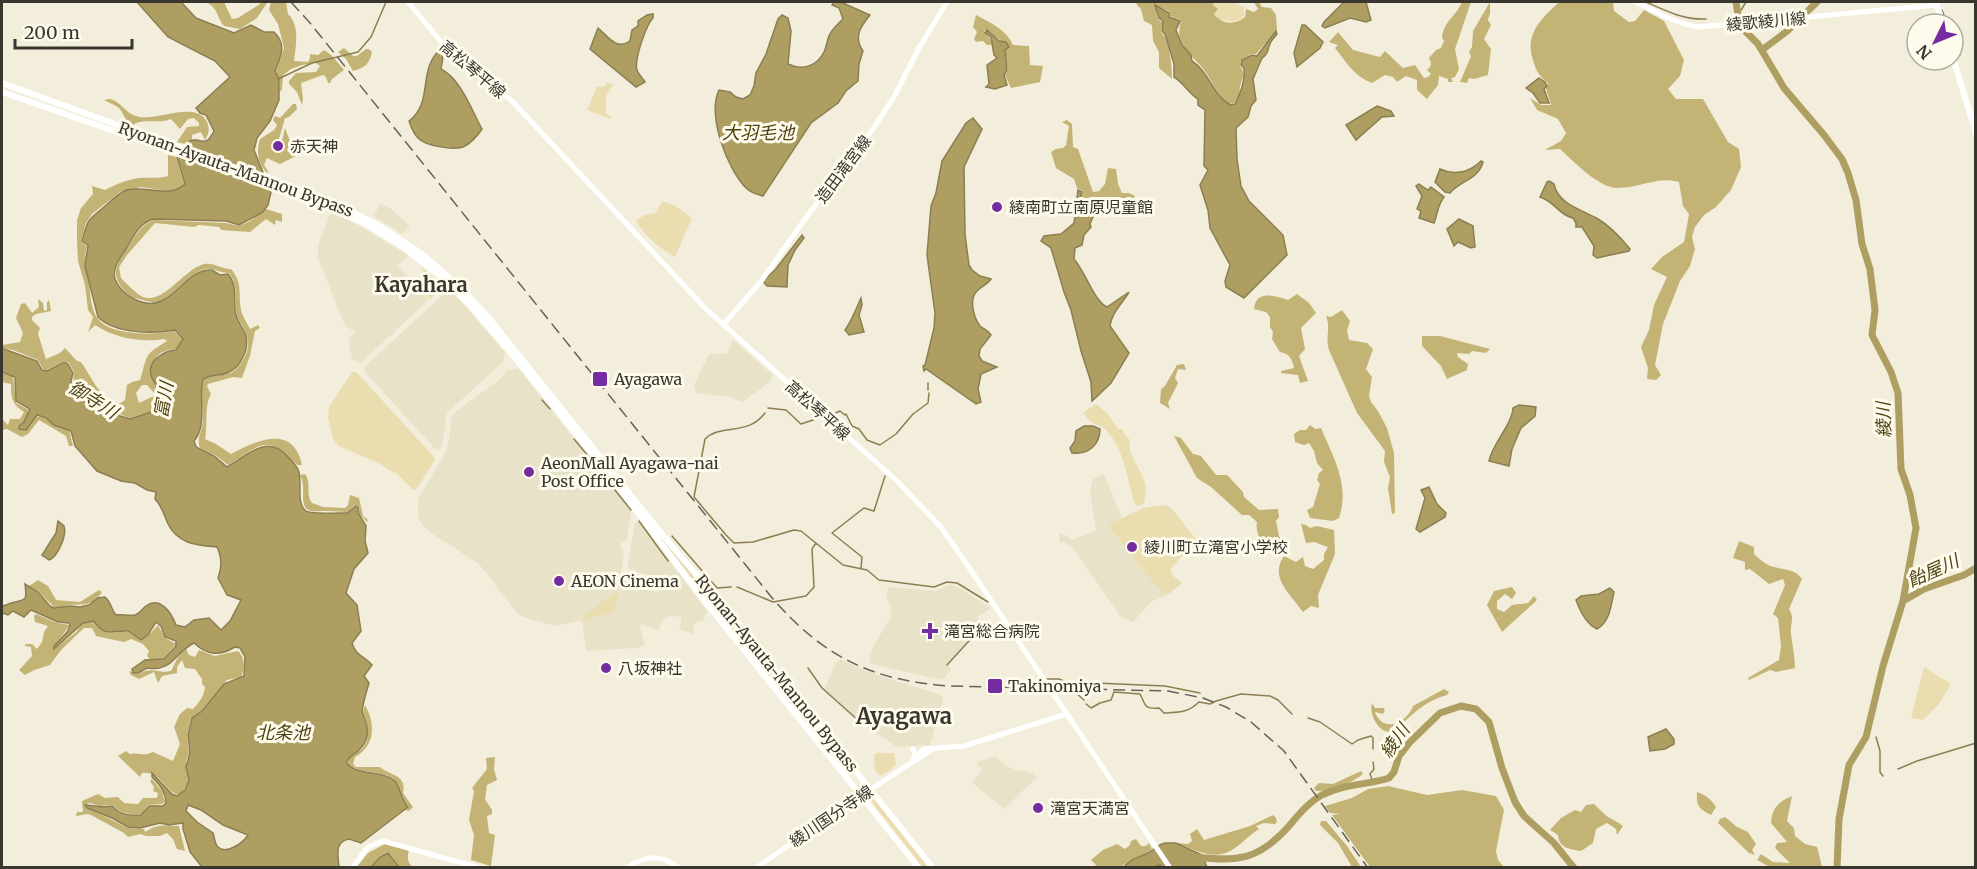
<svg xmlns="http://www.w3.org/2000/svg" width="1977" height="869" viewBox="0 0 1977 869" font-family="Merriweather,'Noto Sans JP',serif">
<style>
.built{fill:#e8e2c8}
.green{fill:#eadeb0}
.forest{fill:#c3b375;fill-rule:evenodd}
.water{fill:#ae9e61;stroke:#8b7f52;stroke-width:1.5;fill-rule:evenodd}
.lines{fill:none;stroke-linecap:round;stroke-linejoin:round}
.stream{stroke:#8b7f52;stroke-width:1.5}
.river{stroke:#ae9e61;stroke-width:7}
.major{stroke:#fff;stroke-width:5}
.highway{stroke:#fff;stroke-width:6}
.rail{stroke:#656258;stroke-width:1.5;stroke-dasharray:12 6;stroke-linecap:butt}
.poi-dot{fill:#752ca0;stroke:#fffbec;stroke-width:2}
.labels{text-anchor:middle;stroke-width:6;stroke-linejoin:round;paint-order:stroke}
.street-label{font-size:16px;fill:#38362e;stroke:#fffbec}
.poi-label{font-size:16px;fill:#38362e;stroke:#fffbec;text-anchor:start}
.water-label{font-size:18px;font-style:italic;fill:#4e4312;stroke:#fffbec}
.quarter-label{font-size:20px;font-weight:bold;fill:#38362e;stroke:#fffbec}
.district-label{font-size:22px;font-weight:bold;fill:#38362e;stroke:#fffbec}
</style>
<rect width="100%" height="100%" fill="#f3eedb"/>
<path class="built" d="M380 203 391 209 410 226 402 234 374 216Z
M331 212 358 225 409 256 397 266 429 299 360 364 352 358 348 339 356 332 345 326 318 258V246Z
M443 295H455L505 352 503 362 447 413 442 445 440 449H435L364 371V367Z
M733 340 773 375 769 383 742 402 731 397 696 393 694 385 709 354H727Z
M518 368 590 459 589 470 593 476 604 478 631 511 627 539 620 544 624 554 620 577 658 593 663 581 627 568 635 523 639 521 707 611 703 621 695 622 693 634 679 629 682 617 670 616 662 621 658 631 642 624 640 628 645 645 636 648 586 651 582 620 556 626 523 617 518 614 479 564 428 531 420 522 418 518V499L443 457 448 445 452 414 498 381 508 370Z
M1104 474 1122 518 1144 508 1166 505 1172 509 1197 541 1196 545 1188 551 1190 555 1181 556 1170 570 1173 576 1182 583 1171 593 1151 602 1133 622 1120 616 1074 549 1064 542 1060 543 1059 532 1073 540 1096 530 1090 491 1093 478Z
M949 585 958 587 991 608 978 617 979 629 947 665 951 670 943 680 871 664 869 656 877 640 891 617V608L886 595 889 587 936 591Z
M842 660 874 674 941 695 943 699 930 745 897 747 859 722 824 690 837 661Z
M995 756 1005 765 1018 771 1023 770 1033 773 1037 777 1004 809 971 782 983 770 976 763Z"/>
<path class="green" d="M1214 2H1233L1244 7V16C1237 23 1227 22 1218 19L1214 13 1218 9 1213 5Z
M607 82 613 85 606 96V114L611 116 610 119 587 110 597 87H604Z
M662 201 675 206 692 218 675 257C657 246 647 238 636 221L644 215 656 213Z
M421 266 440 283 439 290 430 299 414 282 424 272Z
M352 372H356L360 376 434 457 435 460 416 490H413L395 472 394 473 380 464 339 446 333 439 328 418 329 407Z
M1096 404 1108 414 1118 429H1122L1128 439H1130C1127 455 1139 466 1144 480 1147 488 1145 496 1144 504L1136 506C1126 480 1126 451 1106 430 1102 425 1098 426 1093 423 1090 421 1086 416 1083 413Z
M635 503 720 604 802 706 826 740 822 738 820 739C756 663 694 584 635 503Z
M1162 505 1172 509 1197 541 1196 545 1188 551 1190 555 1181 556 1170 570 1173 576 1182 583 1166 595 1146 574 1108 525 1144 508Z
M615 593H618L615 608 611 613 579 621 603 600 604 601Z
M1924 667 1951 684 1939 704 1923 720 1911 718Z
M877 753H894L896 764 892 769 880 776 875 770 874 755Z
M874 798 931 867H922L871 801Z"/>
<path class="forest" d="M205 2H224L232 19 238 18 260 4V2L267 3 257 18 240 29 224 26C216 16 218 7 205 2Z
M271 2H286L288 14C300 25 296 45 294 61L308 62 310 58V54L318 55 324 50C332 54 338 63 344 70L332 79 330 83H328L326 77 323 75 301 83 303 99 302 105 297 92 289 84V81L296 73 316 72 320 66 316 63 302 65 291 69 283 75 282 90 279 92 280 80 276 71 284 48 278 24 269 10Z
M1136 2H1214L1213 5 1218 9 1214 14C1222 25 1235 25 1245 17L1246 9 1254 12 1258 9 1254 2H1259L1262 7 1271 8 1276 15 1277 30 1256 54H1251L1241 60 1240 66C1248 75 1238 83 1240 94L1234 103 1229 104C1216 94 1211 77 1200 65 1195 60 1186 50 1182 43 1178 35 1179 29 1181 20L1170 16 1169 11 1155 5 1158 19 1162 22 1161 32C1170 40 1172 67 1172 79L1159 68V52L1153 41 1152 25 1144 21 1141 9 1137 5Z
M1462 2H1471L1455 49 1459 69 1455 77 1451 78 1453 82H1448V79L1439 76 1438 85 1427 99 1417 90V80L1406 76 1397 82 1393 77 1385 75 1372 83C1355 77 1346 62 1335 48L1338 45 1329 42 1338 32 1353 50 1380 57 1385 51 1403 68 1415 65 1424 78 1428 77 1431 74 1427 70C1432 66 1432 64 1429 58L1436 50 1441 48 1444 41 1442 38C1444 20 1456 17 1462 2Z
M1490 2V13L1488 20 1491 25 1484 39 1491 49 1488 75 1474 79 1469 78 1467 83 1460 82 1471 56 1469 52 1472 47 1473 31Z
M1559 2H1613L1614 11 1629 22 1635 21 1644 10 1664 21 1684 60 1680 76 1668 89 1676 99H1703L1728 142 1739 149 1741 167 1731 190 1716 207 1704 215 1695 227 1692 237 1695 249 1690 266 1680 281 1663 324 1655 365 1661 375 1656 380 1647 379 1648 368 1641 347 1649 330 1654 305 1667 277 1651 269 1662 257 1684 242 1689 214 1683 206 1679 182C1658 176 1640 188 1618 188 1600 189 1573 161 1560 149L1545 150 1561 141 1566 133 1558 119 1537 110 1530 98 1541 105H1551L1546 89 1548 83C1539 76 1536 71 1533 60 1524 34 1542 18 1559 2Z
M976 15C989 22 1007 30 1013 45L1029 46 1030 65 1043 66 1040 82 1011 88 1005 75 1008 70 1005 50 1009 47 1006 41 1002 42 987 30 984 31 985 33 990 38 992 45H987L983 41 976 42 974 39 977 32 973 27Z
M344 48 353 56H357L366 49H369L372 52C370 64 364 68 353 71L346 59 338 52Z
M109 99C120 100 125 113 136 116 155 123 196 99 207 122 210 129 209 134 205 140L201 132 192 135V140L185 144 177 142 187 127 199 126V123L194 118 188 119 180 129 171 119C161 124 141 118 133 125 124 121 125 115 119 108 114 104 109 103 104 100Z
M293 104H296L297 109 289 117 285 118 279 139 273 145 274 151H277L281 145 285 128 291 144 297 151 296 156 280 164 267 158 264 165 269 173 266 172C258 162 256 152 260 139L274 130 277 125 273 120 275 116 280 118Z
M1067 120 1072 124 1073 147 1078 149 1093 192 1099 191 1105 184 1108 168 1116 169 1118 184 1122 193H1129L1135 196 1130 204 1112 211V205L1085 204 1081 197 1083 191 1077 188 1074 179 1056 168 1051 152 1056 149 1063 148 1066 145 1069 126 1062 122Z
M168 155 176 157 184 184 179 189 167 191 141 187 120 192 92 214 86 223 81 241 87 246C83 259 87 269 89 283 91 295 90 308 98 319 111 336 155 335 174 331L182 339 176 349C167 350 160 351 155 359 142 377 161 386 166 403L162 408 130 418 112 411 104 405 79 399C72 389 73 384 74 372L69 363 64 361 46 370 43 369 38 360 13 350 2 348V345L20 342 23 333 16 318 21 304 25 303 32 313 39 307 38 299 43 303 44 311 47 310V302L49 300 51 311 36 314 32 317V320L40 328 38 334 46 359 60 353 65 348 77 361 81 362C91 376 101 401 119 404L125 400 127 385 132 382 140 380 141 377C148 352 145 355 167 341L164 339C141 343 115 338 95 325L88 332 93 317 88 310 85 285 78 261 77 241V220L81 208 93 194 92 186 105 190C117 184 126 180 139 178 149 177 158 179 168 176ZM142 385H147L156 395 139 403 136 393Z
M266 209 282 214V222L276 220 275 225 266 219 250 232 221 230 219 227 199 225 194 227 155 223 127 255 119 267 121 278C127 284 135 293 143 297 163 305 184 269 204 264 214 262 221 269 231 269 245 285 236 298 243 316 245 320 248 325 250 329L258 325 260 328 255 331 250 356 242 378 233 377 208 384 207 386 211 394C204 406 208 425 205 439L216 444 231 454C256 441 293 423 302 465H297C267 431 260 446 228 465L215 455 200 448C196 438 203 430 203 419 203 406 200 394 204 380 213 373 226 378 235 370 244 362 251 348 247 336 244 326 237 320 236 310 235 296 238 284 229 273 219 273 213 268 207 269 187 272 171 302 153 302 148 302 144 300 139 299 129 297 120 288 117 279 113 268 121 258 127 249 135 237 140 225 153 220L226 223 239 226 250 221Z
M1297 294 1309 303 1316 313 1301 328 1305 349 1299 356 1308 381 1300 383 1298 375 1281 373V371L1294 368C1292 359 1290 354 1280 352L1272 339 1273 332 1270 327V317L1266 312 1254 309C1256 289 1275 296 1288 300Z
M1342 310 1350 321 1347 330 1349 340 1367 343 1373 349 1366 369 1372 377 1369 396 1371 402 1378 411 1387 428 1394 453 1395 513 1392 514 1388 488 1390 477 1384 462 1385 451 1357 413 1329 350C1325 337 1331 328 1326 316L1331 317Z
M1422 336H1440L1490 349 1486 353 1472 351 1469 354 1457 353 1458 357 1468 364 1467 370 1447 379 1441 366 1422 346Z
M1184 364 1186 370 1178 369 1175 378 1178 383 1168 403 1170 409 1160 403 1161 389 1165 386 1177 365Z
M2 373 13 376 16 403 29 410 24 422 18 426 19 429 26 430 35 417C48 415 54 429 69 430L73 446H69L66 436 39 420 28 434 22 437 7 429 2 430V419L8 425 10 419H20L24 412C12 404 11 398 11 384L2 382Z
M1310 425 1315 429 1321 428C1334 459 1350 485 1339 518L1333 521 1310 518 1307 510 1313 507 1320 484 1317 480 1319 473 1323 470 1317 463 1314 451 1309 443 1304 445 1295 442 1294 434 1300 430H1306Z
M1174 436 1181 438 1193 454 1201 456 1216 475H1227L1243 492 1244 497 1259 510 1278 509 1279 517 1276 521 1279 536 1287 546 1285 552 1280 553 1274 548 1267 549C1261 544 1255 530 1257 522L1249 515H1242L1211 487 1197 478Z
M305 474C312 483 305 494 312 503L323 507 345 508 348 505 350 495 359 498 363 516 368 520 367 522 360 514 359 506 355 505 347 512C340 512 334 511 327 511 315 510 304 516 303 498 303 489 304 483 300 475Z
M1301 524 1306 525 1310 528 1317 526 1334 530 1335 554 1318 595 1319 608 1311 606 1303 612C1290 594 1269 577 1284 556L1296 562 1303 557 1305 566 1313 569 1324 560V554L1328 547 1314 542 1306 543Z
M1739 541 1754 547V554C1759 559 1764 563 1770 566 1782 570 1795 568 1802 579L1789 609C1795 618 1790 623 1791 633 1792 644 1795 656 1795 668L1776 672 1770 670 1749 680 1748 678 1779 660 1781 646 1778 618 1773 614 1785 585 1783 579 1769 584 1750 569 1745 570V562L1733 558Z
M38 580 48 586 56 600 80 602 99 590 102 592C93 607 83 604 68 605 63 606 59 608 54 607L38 591 29 586Z
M1512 587 1516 593 1512 599 1505 594 1497 601V609L1504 612 1512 605 1528 603 1534 596 1537 600 1502 632 1487 605 1494 591Z
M36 614 57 623 70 625 54 646 55 649 76 632 83 623 94 622C105 639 112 630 128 632L141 641 148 636 158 625 165 638 176 644 163 659H150L147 656 149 651 143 644 131 639 124 642 96 636 92 628H84L61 650 50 665 34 670 25 675 19 670 32 656 31 647 25 646V644H32L37 649 42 642 44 632 48 626 35 622 34 616Z
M186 649 189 655 195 657 199 650 215 656 238 651C245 657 245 669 241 677L227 680 201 711 191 718 187 735 189 752 186 761 188 781 184 790 178 795C163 789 161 771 142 773L140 777 118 756 126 751 130 754C140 752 144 757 153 752L173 761 180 744 174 727 180 714 187 708 193 709C199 703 204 696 205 687L202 684V679L195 669 185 668 182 660 177 667V673L162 676 158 683 154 672 139 679 131 675 129 671 138 674C153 666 157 674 171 671L178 657Z
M1444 689 1449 692 1447 695C1429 700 1418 709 1404 722 1402 724 1400 727 1398 729 1383 740 1368 717 1372 703L1375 708H1383L1385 710 1383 714 1375 712C1383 734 1407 723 1413 706Z
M365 705C376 724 375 746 355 757L353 764 356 767H380C390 776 407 774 403 793L413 807 409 811 405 810 409 807C400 798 402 787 396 781 382 768 359 776 347 762 350 756 352 756 358 752 372 743 369 725 363 712Z
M495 757 494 769 497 780 487 785 485 799 492 810V814L487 816 489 833 495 835 491 866 471 860 474 835 469 820 474 791 472 788 487 769 486 758Z
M1361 771 1363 774C1351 783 1333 792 1316 791L1314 788 1319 783 1333 784Z
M152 779 162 791 165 802 162 804 148 805 141 814C130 815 120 813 112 805L100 806 89 803 84 806 128 828 144 829 145 832C160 823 162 826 179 826L185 851 177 849 173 839 167 833 160 836H146L141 834 128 837 124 833 91 815 87 814 76 816 77 812H83L82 801 98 794 105 798 118 797 124 803 138 804 143 798H157L158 793 153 791 154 787 150 781Z
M1388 786 1427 795 1462 790 1496 796 1504 810 1496 851 1498 860 1504 867H1370L1332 815 1340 814 1330 813 1325 806 1352 798 1368 789Z
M1697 792C1706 795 1711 799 1716 807L1711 815C1699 809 1696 806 1697 792Z
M1792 796 1787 821 1794 828 1795 836 1805 844 1817 847 1822 867H1770L1757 860 1761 854 1773 862 1790 863 1775 848 1777 843 1787 842 1771 823C1772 808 1778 802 1792 796Z
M1594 804C1597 807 1607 817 1610 818 1615 821 1618 822 1623 826L1617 835 1616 829 1607 823 1596 829 1593 843 1581 851C1569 849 1559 848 1558 835L1550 830 1561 818 1575 810 1581 812 1586 805Z
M1273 815 1276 818 1277 822 1275 824 1264 823 1256 826 1259 829C1249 835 1242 844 1232 850 1213 861 1195 850 1177 843L1188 844 1192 841 1190 834 1197 829 1204 840 1250 826Z
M1725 817 1737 827 1748 832 1756 844 1752 850 1755 855 1749 853 1718 823 1720 819Z
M1321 821H1326L1347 846 1361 867H1352L1338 843 1320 825Z
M1136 839 1141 846H1146L1149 843 1152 849C1142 857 1132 857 1121 867H1095L1096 865 1091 860 1103 850 1117 844 1125 849 1130 845 1131 841Z
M385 844 409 850C407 857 407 861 412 867H400L388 852 380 856 370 867 356 868 368 853Z"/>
<path class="water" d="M137 2H181L196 18 234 33 251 25 264 32H274C287 44 281 56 275 71L279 79V100L270 121 257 138 254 150 271 192 268 205 263 212 239 225 226 221 153 219C138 224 134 236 126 249 120 258 112 268 115 279 121 295 145 309 161 301 180 293 190 269 212 270L220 275 228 274C237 284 234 298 235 310 236 321 243 327 246 336 249 349 241 367 229 372 220 377 211 373 203 380 198 399 208 425 194 441L196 447 214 456 227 467C245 457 266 435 284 453 289 458 297 465 299 472 302 483 296 504 306 511 310 514 339 513 347 513L356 506 358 507 359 514 366 526 365 541 368 553 354 569 346 593 357 605 361 631 352 643C356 656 364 656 372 665L364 676 369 683C366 693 363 702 362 712 368 725 371 738 360 749 356 754 350 755 346 762 357 777 381 769 395 781 401 787 400 799 408 807L361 843 349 839C334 842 338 855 339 867H202L190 852 183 829V823L169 825 160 823 140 828 128 827 112 818 87 808 85 805 104 807 112 806C120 815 130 816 141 815L149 806H163L166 803C166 792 159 784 152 777V773L172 794 177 796 185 790 189 780 186 767 190 752 188 735 192 718 202 711 224 684 244 676 245 657 240 648 235 647C220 656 208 656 194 643 174 653 173 672 147 668L138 673H133L132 669 145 660 164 659 176 646V641L165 637 161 626 156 622 148 635 141 640 128 631C112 630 105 638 94 621L83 623 54 649V646L68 631 70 625 69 623 58 622 31 610 24 617 13 611 8 615 2 613V606C5 606 8 604 11 603 27 599 27 601 25 584L38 592 50 606 54 608 70 606 80 607 89 605 98 598 105 597C112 602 110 609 116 615 122 614 129 616 135 615 139 614 142 609 146 606 160 596 171 612 176 625L185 627 194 620 209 618 221 630 230 621 241 600 227 595 218 578C222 566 222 558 217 547 196 545 178 544 168 524 164 515 162 506 155 499L156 492 147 490 135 483 121 481 97 471 75 446 71 431 54 425 46 418 37 415 26 430 19 429V426L24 422 30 409 16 401 15 377 2 372V349H4L37 361 42 370 47 371 64 362 68 364 73 373 71 381 73 392 78 400 104 406 117 415 130 419 163 408 167 403C164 393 156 387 152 378 145 362 163 351 176 350L183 339 175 330C153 334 115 334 98 317L85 266 88 245 82 241C88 219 87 221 104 207 111 201 118 193 127 190 146 185 170 199 185 184L177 157C180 152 184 144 190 141 202 136 204 150 214 131L206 115 200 113 196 108 230 77 215 61 168 37ZM188 805 201 810 223 825 248 835C243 843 226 855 218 847 214 843 215 838 213 833L197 822 186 811Z
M834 2 843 3 870 15C861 26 853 37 863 51L859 64 858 81 846 91 838 103 811 123 763 196C756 194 751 193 746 188 727 169 707 115 719 90L730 92 736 97 743 99 750 95 754 86 756 73 766 54 778 19 782 15 788 18 791 31 788 64C803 71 817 66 824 52 827 46 827 39 830 34 833 28 838 24 843 19L839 8 832 5Z
M1344 2H1366L1371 20 1366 22 1350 18 1325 28 1322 26 1324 22Z
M1155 5 1169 13V17L1180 21 1176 30 1182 45 1191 55 1192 61C1209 72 1213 95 1230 105L1235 104C1241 93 1245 80 1244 68L1241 65 1242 60 1252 55 1257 56 1276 31 1277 34C1276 36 1271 40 1270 44 1267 50 1269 54 1262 58L1253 79 1256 100 1251 106 1248 117 1236 128 1237 159 1241 186 1249 201 1283 235 1287 255 1244 298 1226 287 1225 281 1230 265 1210 228 1208 210 1200 185 1208 170 1204 166 1205 110 1198 105V99C1188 93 1184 83 1174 77V64L1165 34 1162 31 1163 21 1159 18Z
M653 14V18C646 25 634 60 637 70 638 74 643 78 645 82L636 87 590 49 598 28C608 36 616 51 630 41L632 30 638 26V21L647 15Z
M1302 25H1305L1323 42 1320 48 1297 67 1294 53Z
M987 30 999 41 1006 42 1009 47 1005 50 1007 70 1004 75 1007 85 995 89 986 87 989 84 987 65 997 58 994 55 991 37 985 33Z
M441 49 443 57 441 69C461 79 472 111 482 129 478 135 472 142 465 146 455 151 425 146 418 138 413 133 411 127 409 121 434 103 417 68 441 49Z
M1539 78 1545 82 1547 86 1544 89 1549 103H1540L1533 93 1526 88Z
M1377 106 1391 111 1394 116 1382 117 1356 140 1346 125Z
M973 118 982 129 964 167 965 234 969 265 972 270 980 276 991 279C987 285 980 287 976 292 969 301 974 318 980 326 985 330 988 330 991 335L980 349 979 356 982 361 997 367 981 374 978 389 981 402 976 404 926 369 924 371 923 366 925 365 934 328 935 313 927 255 931 206 936 193 942 161 966 123Z
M1481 161 1483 162C1478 180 1461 180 1450 193L1445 192 1435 182 1440 169C1455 176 1470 172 1481 161Z
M1549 181 1554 184C1558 205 1583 210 1598 219 1610 226 1621 238 1630 249L1629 251 1597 258 1593 255 1594 246 1582 227H1576V223L1573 218C1560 216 1554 201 1540 197L1547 182Z
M1419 184 1428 190 1431 187 1444 197C1436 208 1438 214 1434 223L1419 218 1421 211 1417 209 1422 196 1416 186Z
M1078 190 1082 192 1080 198 1085 205H1106L1101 208 1097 207 1090 224 1091 227 1084 235 1082 245 1075 248 1074 259C1085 271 1094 301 1107 307L1129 292C1122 304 1112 312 1110 326L1129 353 1111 383 1092 401 1091 382 1081 351 1071 310 1064 292 1051 248 1041 241 1044 236 1061 234 1074 223Z
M1459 219 1473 226 1475 247 1471 248 1458 242 1454 246 1447 229Z
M802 235 804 238 795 250 788 265 787 287 767 286 763 281 775 270Z
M861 298 862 305 859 315 864 332 849 335 845 330C852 320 856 309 861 298Z
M1519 405 1536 407 1535 416 1521 428 1512 449 1509 466 1489 461C1492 444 1512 425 1513 408Z
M1084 426H1093L1100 429C1100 445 1088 455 1072 453L1070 448 1075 441 1076 431Z
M1429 487 1437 504 1446 513 1445 517 1420 532 1416 529 1425 498 1421 490Z
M58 521 64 526C67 535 58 557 49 560L42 555 56 533Z
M1610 588 1614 592C1611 605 1610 622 1597 629 1586 624 1580 611 1576 600L1581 596 1599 594Z
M1666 729 1674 739V744L1665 749 1650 751 1648 737Z
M1166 843H1176L1202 855 1207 867 1162 868 1160 865 1151 868H1123C1131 858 1138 858 1148 853 1155 849 1158 844 1166 843Z
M388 853 399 867H371L380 857Z"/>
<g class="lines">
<path class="stream" d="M1646 2C1666 11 1684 20 1706 19
M1942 10 1947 24
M1738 15 1746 2
M1953 46 1960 55
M278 79 312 63 358 52 371 37 386 2
M928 383V390
M542 400 550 409
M768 408 786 410 801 424 816 419
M765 413C747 437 721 423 705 439L694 497 726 535 734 543 753 542 794 530 801 531 843 565 867 570 879 580 934 587 947 582 957 583 988 602
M846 414 852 426 859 429 867 440 880 445 896 434 913 414 928 403 929 393
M829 416 840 411 845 415
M574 439 589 457 588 462
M606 479 631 510
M639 521 668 561
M672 536 717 588 731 587
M861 568 862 557 832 533 864 508 874 511 885 476
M737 587 773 602 806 596 814 587 812 549 816 543
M947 665 979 630V626
M808 668 822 688 859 721
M1047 679H1059L1066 682
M1072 682 1165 686 1200 693
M1075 692 1084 700
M1086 704 1091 708 1100 703 1111 700 1114 692 1140 694C1146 705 1143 709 1159 708L1164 713C1178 712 1188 713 1199 702L1210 704 1216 701 1241 694 1270 696 1278 700 1292 714
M1308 718 1320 722 1352 744 1358 740 1371 736 1373 738V749
M1876 737 1880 751V772L1883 776
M1898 769 1917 761 1976 743
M1373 782 1370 774 1374 769 1373 762"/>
<path class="river" d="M1736 2 1738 15 1743 29 1758 44 1784 88 1824 135 1842 159 1848 173 1856 200 1862 244 1870 269 1875 310 1872 335 1891 372 1898 393 1901 469 1910 495 1916 528 1903 601 1883 666 1866 737 1849 765 1839 819 1837 868
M1762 50 1786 32 1817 2
M1903 601 1924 589 1964 575 1976 568
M1195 857C1238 862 1259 860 1289 826 1299 814 1309 802 1322 795 1343 784 1367 785 1389 778L1394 772 1399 756 1410 742 1440 713 1461 706 1476 709 1489 722 1502 768 1515 802 1524 816 1554 843 1574 868"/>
<path class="major" d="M408 2 443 44 512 101 705 308 897 481 940 526 964 560 1170 868
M1636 2C1657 12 1676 24 1699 27L1937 5
M723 325 762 280 805 219 875 126 895 95 919 48 947 2
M913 749 915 753V758
M913 759 924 749 964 746 1067 714
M352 868 368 847 383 841 480 868
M627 868C645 855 661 854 679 868
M756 868 848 804 933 749"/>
<path class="highway" d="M1936 2 1943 24
M1953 58 1976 133
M2 83 338 205 378 225 422 254 461 288 488 317 661 533 741 627 933 868
M2 92 312 200 364 223 400 245 439 275 470 305 521 365 608 473 704 600 919 868"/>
<path class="rail" d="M291 2 310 23 773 599C824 657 871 680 948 686L1168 691 1203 698 1226 707 1251 722 1284 751 1368 868"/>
</g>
<g class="poi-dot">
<circle cx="278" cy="146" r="6"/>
<circle cx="997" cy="207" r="6"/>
<rect x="592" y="371" width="16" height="16" rx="3"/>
<circle cx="529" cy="472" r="6"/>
<circle cx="1132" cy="547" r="6"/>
<circle cx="559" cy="581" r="6"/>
<path d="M927 622h6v6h6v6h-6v6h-6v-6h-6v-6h6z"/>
<circle cx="606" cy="668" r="6"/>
<rect x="987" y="678" width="16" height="16" rx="3"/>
<circle cx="1038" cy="808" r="6"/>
</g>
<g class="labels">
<g class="street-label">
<text transform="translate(1766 21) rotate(-5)" y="6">綾歌綾川線</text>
<text transform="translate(473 69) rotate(40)" y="6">高松琴平線</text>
<text transform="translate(236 169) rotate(20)" y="6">Ryonan-Ayauta-Mannou Bypass</text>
<text transform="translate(843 169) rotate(-53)" y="6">造田滝宮線</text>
<text transform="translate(818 410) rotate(42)" y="6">高松琴平線</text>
<text transform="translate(777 673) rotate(51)" y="6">Ryonan-Ayauta-Mannou Bypass</text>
<text transform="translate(831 816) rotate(-34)" y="6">綾川国分寺線</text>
</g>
<g class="poi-label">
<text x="290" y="152">赤天神</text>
<text x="1009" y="213">綾南町立南原児童館</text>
<text x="614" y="385">Ayagawa</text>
<text x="541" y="469">AeonMall Ayagawa-nai<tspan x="541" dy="18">Post Office</tspan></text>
<text x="1144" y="553">綾川町立滝宮小学校</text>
<text x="571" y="587">AEON Cinema</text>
<text x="944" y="637">滝宮総合病院</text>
<text x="618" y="674">八坂神社</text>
<text x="1008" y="692">Takinomiya</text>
<text x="1050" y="814">滝宮天満宮</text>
</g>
<g class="water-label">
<text x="758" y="139">大羽毛池</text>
<text transform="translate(93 400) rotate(32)" y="6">御寺川</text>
<text transform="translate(164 400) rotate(-80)" y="6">富川</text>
<text transform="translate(1884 420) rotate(-92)" y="6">綾川</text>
<text transform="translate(1933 571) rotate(-24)" y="6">飴屋川</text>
<text x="283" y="739">北条池</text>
<text transform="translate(1395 741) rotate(-55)" y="6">綾川</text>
</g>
<g class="quarter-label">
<text x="421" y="292">Kayahara</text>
</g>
<g class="district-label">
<text x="904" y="724">Ayagawa</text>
</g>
</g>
<rect width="1977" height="869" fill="none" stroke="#38362e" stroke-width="6"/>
<g transform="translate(1935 42) rotate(227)"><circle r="28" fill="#fffbec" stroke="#afaca0" stroke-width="1.5"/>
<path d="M0-4.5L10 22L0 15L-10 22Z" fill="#752ca0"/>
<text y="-9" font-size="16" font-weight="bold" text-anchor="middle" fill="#38362e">N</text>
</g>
<path d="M15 39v9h117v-9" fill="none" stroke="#38362e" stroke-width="3"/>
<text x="24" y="39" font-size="18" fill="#38362e" stroke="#fffbec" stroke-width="4.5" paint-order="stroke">200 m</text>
</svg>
